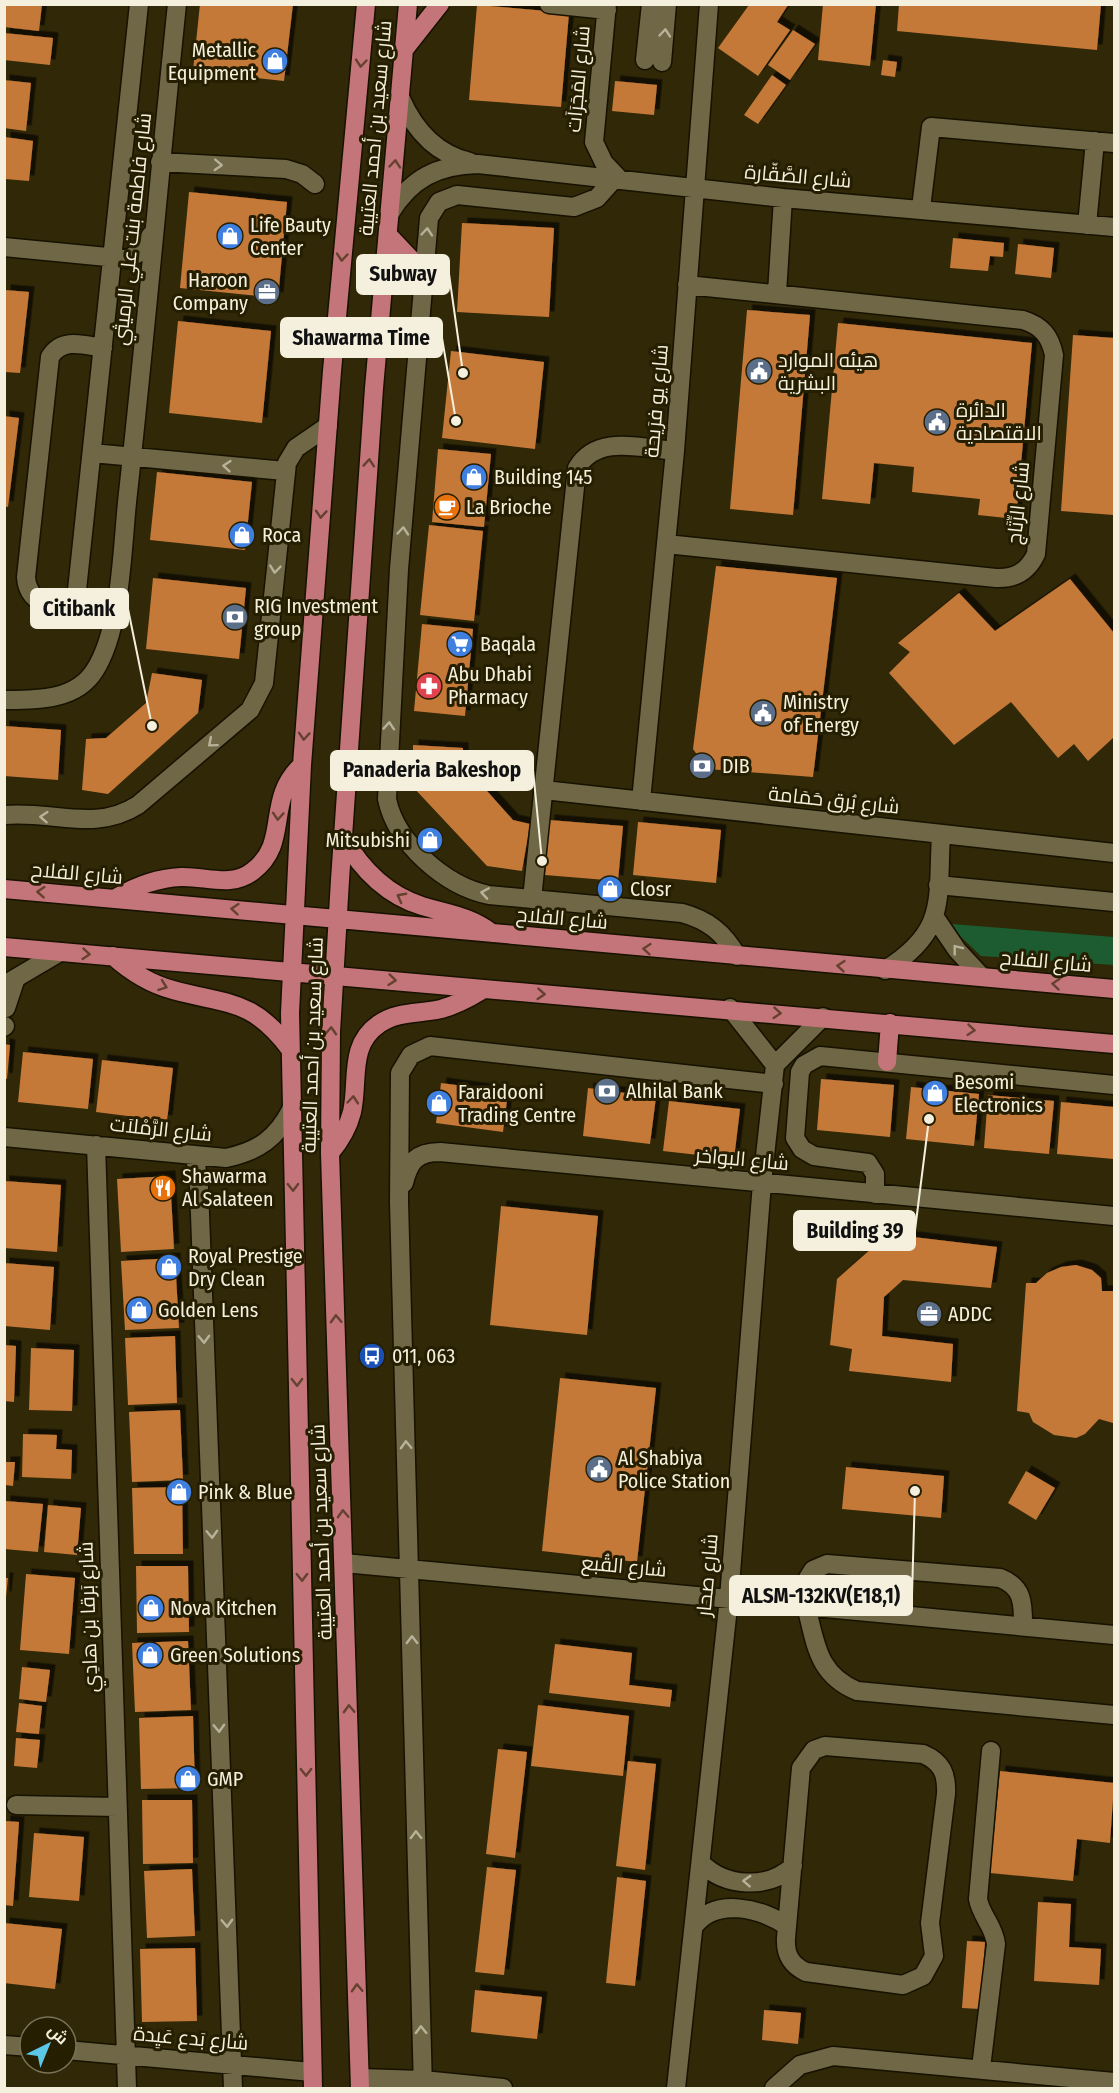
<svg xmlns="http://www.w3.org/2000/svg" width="1119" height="2093" viewBox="0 0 1119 2093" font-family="'Fira Sans Condensed',Cairo,sans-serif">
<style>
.green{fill:#1d5b31}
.building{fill:#c47938;filter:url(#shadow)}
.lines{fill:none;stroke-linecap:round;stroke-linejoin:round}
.minor-casing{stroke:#171100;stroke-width:21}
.major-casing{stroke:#171100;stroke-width:21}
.minor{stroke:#6f6746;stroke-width:18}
.major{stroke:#c47579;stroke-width:18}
.oneway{stroke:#b8b299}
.oneway2{stroke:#654130}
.labels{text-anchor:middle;stroke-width:6;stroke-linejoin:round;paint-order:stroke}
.poi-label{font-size:20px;fill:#f4f0dd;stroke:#261e00;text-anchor:start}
.street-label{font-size:20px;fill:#f4f0dd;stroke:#261e00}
.leader{fill:none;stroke:#f4f0dd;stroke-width:2}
.callout-dot{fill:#f4f0dd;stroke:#261e00;stroke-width:2}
.callout{fill:#f4f0dd;stroke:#f4f0dd;stroke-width:2}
.callout-label{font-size:21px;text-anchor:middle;font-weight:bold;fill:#111}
</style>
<defs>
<filter id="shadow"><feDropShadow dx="5.5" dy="-5.5" stdDeviation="0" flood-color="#0009"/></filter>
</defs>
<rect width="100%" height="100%" fill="#302807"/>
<path class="green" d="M952 924 1114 937V965L981 956 960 936Z"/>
<path class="building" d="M4 4H42L39 31 4 27Z
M200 4H293L284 81 193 71Z
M823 4H876L870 66 818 60Z
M899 4H1101L1097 50 897 31Z
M477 5 569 13 561 107 469 100Z
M749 5H788L777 22 790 30 758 76 718 48Z
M793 30 815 44 790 80 768 65Z
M4 33 53 38 50 65 4 60Z
M883 60 897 62 895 77 881 75Z
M772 75 786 85 758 124 744 115Z
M4 80 31 83 26 131 4 128Z
M615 81 657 85 654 115 612 111Z
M5 137 33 141 29 181 5 179Z
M189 192 287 202 278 298 180 288Z
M462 223 554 228 549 317 457 312Z
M953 238 1004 243 1003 257 990 256 988 271 950 268Z
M1018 244 1054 248 1051 278 1015 274Z
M5 290 29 292 20 373 5 372Z
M747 310 810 315 793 515 730 509Z
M178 321 271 331 262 423 169 413Z
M838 323 1032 343 1016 519 978 515 980 499 912 492 914 467 874 463 870 504 822 499Z
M1073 335 1114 338V515L1061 511Z
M451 351 544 362 535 449 442 438Z
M4 416 19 418 8 507 4 506Z
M438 449 491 454 484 527 432 522Z
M157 472 252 482 245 550 150 540Z
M429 525 483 531 474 621 420 615Z
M716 566 837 578 813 777 707 769 693 749Z
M153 578 246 588 239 659 146 649Z
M1070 579 1114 633V737L1088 761 1074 744 1058 758 1011 702 954 745 889 673 910 652 898 643 959 593 995 631Z
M422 624 473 629 465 716 414 711Z
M152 673 202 680 198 713 108 794 82 790 86 739 106 738 146 703Z
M4 726 61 730 58 780 4 776Z
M413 745 463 748V764L513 820 530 824 522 871 487 866 413 787Z
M549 820 623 826 618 881 545 875Z
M638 822 721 830 716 883 633 875Z
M4 1044 10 1045 7 1079 4 1078Z
M23 1052 93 1059 88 1109 18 1102Z
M102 1060 173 1068 167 1121 96 1112Z
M821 1079 894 1085 890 1137 817 1130Z
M441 1083 508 1092 503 1132 436 1123Z
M911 1087 979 1094 974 1146 906 1139Z
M588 1088 656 1097 650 1144 583 1136Z
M988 1095 1054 1101 1049 1154 984 1148Z
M669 1101 740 1109 734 1159 663 1151Z
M1061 1102 1114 1107V1159L1057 1154Z
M170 1176 174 1249 121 1252 117 1179Z
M4 1181 61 1185 57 1252 4 1248Z
M501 1206 598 1216 587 1335 490 1325Z
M888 1234 997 1247 991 1288 903 1280 884 1297 882 1336 953 1344 951 1382 849 1371 852 1349 830 1345 837 1279Z
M175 1258 179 1328 125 1330 121 1261Z
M4 1263 54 1267 50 1330 4 1326Z
M1076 1265 1092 1270 1101 1278 1102 1291H1114L1113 1423 1099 1419 1085 1434 1076 1438 1054 1435 1033 1422 1029 1413 1017 1411 1026 1283H1036L1047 1273 1061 1267Z
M175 1336 177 1403 128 1405 125 1338Z
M4 1345 16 1346 14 1402 4 1401Z
M31 1348 74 1350 72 1411 29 1410Z
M560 1378 656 1388 637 1562 542 1551Z
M180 1410 183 1480 132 1482 129 1412Z
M23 1434 57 1435 56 1449 72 1450 71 1479 22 1477Z
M5 1462H15L13 1486 5 1485Z
M846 1467 944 1476 941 1518 842 1509Z
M1026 1471 1055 1488 1036 1520 1008 1503Z
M182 1487 183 1554H134L132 1488Z
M5 1501 43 1504 38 1552 4 1549Z
M48 1505 81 1508 77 1555 44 1552Z
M136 1566H188L189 1632 137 1633Z
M26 1574 75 1578 69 1654 20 1650Z
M4 1578H8L6 1597H4Z
M188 1641 191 1710 135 1712 132 1643Z
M555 1644 632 1653 629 1685 672 1690 670 1707 549 1693Z
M22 1667 50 1670 46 1702 19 1699Z
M19 1703 42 1706 39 1734 16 1732Z
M538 1705 629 1716 623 1776 531 1766Z
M193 1716 195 1788 141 1789 139 1718Z
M16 1738 40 1740 37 1768 14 1766Z
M498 1749 527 1752 515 1858 486 1854Z
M628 1761 656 1764 645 1870 616 1866Z
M1000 1771 1114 1783 1110 1843 1077 1839 1073 1881 990 1873Z
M142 1800H192L193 1863 143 1864Z
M5 1821 19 1822 13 1906 4 1905Z
M34 1833 84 1837 79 1901 29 1897Z
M487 1867 516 1870 504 1975 475 1972Z
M192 1869 195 1936 147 1938 144 1871Z
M617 1877 646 1881 635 1986 606 1983Z
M1038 1902 1071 1904 1069 1947 1101 1949 1099 1985 1034 1981Z
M4 1923 62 1929 55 1989 4 1983Z
M967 1941 985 1942 980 2009 962 2008Z
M195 1948 197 2021 142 2022 140 1949Z
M475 1990 542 1997 537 2039 471 2032Z
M764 2010 801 2013 798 2044 762 2040Z"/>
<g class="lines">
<defs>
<path id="minor" d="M549 4 607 10
M607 4 594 142 604 163 620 180
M645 60 651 4
M662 62 667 4
M401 99C415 131 436 154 470 162
M160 162 286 169 302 174 315 184
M614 179 597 198 574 207 457 195 439 202 429 218 399 569 387 799C396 843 445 886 489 895L682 913C708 920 724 933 737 956
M921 208 931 127 1114 143
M390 213C411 178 438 165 478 164L783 198 1114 227
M1087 225 1095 141
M4 247 128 259 143 250 151 235
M777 293 783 198
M103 348C84 345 62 337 50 357L26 577C28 617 86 609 115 612
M92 453 285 471
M666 544 996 578C1016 579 1028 571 1036 554L1054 355C1050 336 1042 326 1023 320L687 285
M75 609 139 4
M4 700C36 700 76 701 95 670 122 628 122 544 128 493 146 330 160 167 177 4
M544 790 1114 853
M641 801 675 451 709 4
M4 815C52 810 94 833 138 805L250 710 264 683 287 463 296 448 328 426
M938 885 1114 902
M532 899 577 468C597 434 640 448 675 451
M936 919 957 950 982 977
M885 970C948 931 937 900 941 835
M4 985 60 952
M6 1008 16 978
M730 1008 775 1065
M4 1027 5 1026
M4 1137 226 1158C259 1151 277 1138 292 1108
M96 1145 127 2088
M195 1155 199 1188 233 2088
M404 1183C409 1162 416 1152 440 1152L1114 1216
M875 1194V1174L868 1163 814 1156 802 1149 795 1138 800 1072 804 1065 820 1056 1114 1085
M344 1563 1114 1635
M792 1604 813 1570 827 1564 1000 1578C1024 1587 1023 1605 1023 1626
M806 1606C816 1644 817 1674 857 1691L1114 1715
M825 1746 923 1754C942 1762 947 1774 946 1794L930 1923 934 1956 923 1976 903 1985 806 1972C791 1965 785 1955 786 1938L801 1768 814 1750Z
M16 1805 117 1807
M701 1863C725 1887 768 1890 793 1866
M694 1926C716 1897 760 1908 787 1926
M4 2045 30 2047
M66 2050 312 2072
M981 2068 996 1944C994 1926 981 1916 978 1899L991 1751
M360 2078 423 2080 503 2088
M423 2088 399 1202 400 1073 411 1055 430 1046 774 1084
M676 2088 729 1598 762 1183 775 1065 823 1017
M774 2088 800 2065 833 2056 1114 2082"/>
<path id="major" d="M403 51 440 4
M388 235 424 273
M343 837C361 869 387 895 422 906 448 914 470 916 492 933
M4 889 1114 989
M116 898C136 886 158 878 181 877 206 876 232 888 253 871 291 842 264 800 302 765
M4 947 1114 1044
M113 956C131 972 150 984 173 990 227 1005 252 998 290 1049
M887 1062 890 1023
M330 1153C340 1141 348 1128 352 1112 359 1081 348 1045 379 1024 397 1011 420 1014 441 1009 456 1005 469 998 482 990
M313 2088 290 1013 302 765 332 371 366 4
M360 2088 330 1153 331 1032 340 880 374 388 408 4"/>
</defs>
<use href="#minor" class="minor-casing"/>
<use href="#major" class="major-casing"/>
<use href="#minor" class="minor"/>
<use href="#major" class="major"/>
</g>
<defs><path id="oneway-chevron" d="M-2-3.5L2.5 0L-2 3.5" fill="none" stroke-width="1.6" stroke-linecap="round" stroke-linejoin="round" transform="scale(1.5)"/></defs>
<g class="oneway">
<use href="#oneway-chevron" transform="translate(665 33) rotate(-85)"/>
<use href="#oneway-chevron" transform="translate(218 165) rotate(3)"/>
<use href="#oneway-chevron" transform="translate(427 232) rotate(-85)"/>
<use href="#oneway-chevron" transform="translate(227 466) rotate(-175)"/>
<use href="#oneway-chevron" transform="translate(403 531) rotate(-85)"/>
<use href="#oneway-chevron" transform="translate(275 569) rotate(96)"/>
<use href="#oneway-chevron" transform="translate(389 726) rotate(-86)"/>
<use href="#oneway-chevron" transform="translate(212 743) rotate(140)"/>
<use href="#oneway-chevron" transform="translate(44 817) rotate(-176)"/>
<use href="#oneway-chevron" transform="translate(485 893) rotate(-171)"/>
<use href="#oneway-chevron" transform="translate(957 949) rotate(-128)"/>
<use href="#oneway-chevron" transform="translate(204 1339) rotate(88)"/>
<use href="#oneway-chevron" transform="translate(406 1445) rotate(-92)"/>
<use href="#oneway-chevron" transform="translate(212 1534) rotate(88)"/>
<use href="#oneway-chevron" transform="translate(412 1640) rotate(-91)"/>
<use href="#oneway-chevron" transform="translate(219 1728) rotate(88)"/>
<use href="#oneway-chevron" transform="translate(416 1835) rotate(-91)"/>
<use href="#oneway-chevron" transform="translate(747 1881) rotate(-177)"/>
<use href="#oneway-chevron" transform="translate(227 1923) rotate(88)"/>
<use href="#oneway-chevron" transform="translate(421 2030) rotate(-91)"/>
</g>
<g class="oneway2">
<use href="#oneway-chevron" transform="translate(361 63) rotate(95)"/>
<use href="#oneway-chevron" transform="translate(395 164) rotate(-85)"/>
<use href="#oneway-chevron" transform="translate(342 257) rotate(95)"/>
<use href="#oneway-chevron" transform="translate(369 463) rotate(-86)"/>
<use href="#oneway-chevron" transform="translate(321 514) rotate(94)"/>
<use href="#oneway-chevron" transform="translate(304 736) rotate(94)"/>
<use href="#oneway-chevron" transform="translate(278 816) rotate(94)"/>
<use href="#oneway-chevron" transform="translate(41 892) rotate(-176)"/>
<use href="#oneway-chevron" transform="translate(401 897) rotate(-152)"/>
<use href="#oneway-chevron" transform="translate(235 909) rotate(-175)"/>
<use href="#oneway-chevron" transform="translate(647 949) rotate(-175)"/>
<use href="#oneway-chevron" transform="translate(86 954) rotate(5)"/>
<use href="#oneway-chevron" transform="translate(841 966) rotate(-175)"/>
<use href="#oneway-chevron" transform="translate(392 980) rotate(6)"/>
<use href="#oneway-chevron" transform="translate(1056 984) rotate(-175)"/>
<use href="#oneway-chevron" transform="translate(163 986) rotate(20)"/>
<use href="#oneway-chevron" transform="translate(541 994) rotate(4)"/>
<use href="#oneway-chevron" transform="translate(777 1013) rotate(5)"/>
<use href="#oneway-chevron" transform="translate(971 1030) rotate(5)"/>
<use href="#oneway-chevron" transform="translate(331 1031) rotate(-87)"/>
<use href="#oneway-chevron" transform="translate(353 1100) rotate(-85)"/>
<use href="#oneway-chevron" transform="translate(293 1187) rotate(89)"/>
<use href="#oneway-chevron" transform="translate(336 1319) rotate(-92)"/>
<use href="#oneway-chevron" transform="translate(297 1382) rotate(89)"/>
<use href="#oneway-chevron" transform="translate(343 1514) rotate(-92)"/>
<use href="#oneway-chevron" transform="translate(302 1577) rotate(89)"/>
<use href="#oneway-chevron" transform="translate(349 1709) rotate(-92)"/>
<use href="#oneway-chevron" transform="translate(306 1772) rotate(89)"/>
<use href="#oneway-chevron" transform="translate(357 1988) rotate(-92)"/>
</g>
<defs>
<symbol id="shop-disc" viewBox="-11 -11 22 22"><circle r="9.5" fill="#3f7fe0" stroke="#261e00"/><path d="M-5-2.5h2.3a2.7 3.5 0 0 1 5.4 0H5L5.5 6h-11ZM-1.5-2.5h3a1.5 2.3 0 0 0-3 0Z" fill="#fff"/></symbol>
<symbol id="office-disc" viewBox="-11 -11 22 22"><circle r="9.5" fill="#5c6f8a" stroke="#261e00"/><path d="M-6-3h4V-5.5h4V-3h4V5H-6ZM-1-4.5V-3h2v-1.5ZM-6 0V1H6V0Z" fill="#fff"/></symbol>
<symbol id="civic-disc" viewBox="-11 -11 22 22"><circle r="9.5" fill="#5c6f8a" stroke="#261e00"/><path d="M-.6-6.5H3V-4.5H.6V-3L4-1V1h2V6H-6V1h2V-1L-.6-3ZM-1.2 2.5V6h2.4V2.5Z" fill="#fff"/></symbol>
<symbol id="cafe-disc" viewBox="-11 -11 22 22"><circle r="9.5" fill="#e8710a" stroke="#261e00"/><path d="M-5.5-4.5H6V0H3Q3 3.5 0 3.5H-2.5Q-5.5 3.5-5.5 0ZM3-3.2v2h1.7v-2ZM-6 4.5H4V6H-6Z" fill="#fff"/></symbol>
<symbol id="bank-disc" viewBox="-11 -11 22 22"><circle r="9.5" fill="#5c6f8a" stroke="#261e00"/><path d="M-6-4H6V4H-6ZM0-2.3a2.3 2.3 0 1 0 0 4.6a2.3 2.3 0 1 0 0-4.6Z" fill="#fff"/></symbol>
<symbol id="supermarket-disc" viewBox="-11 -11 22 22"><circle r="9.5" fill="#3f7fe0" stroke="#261e00"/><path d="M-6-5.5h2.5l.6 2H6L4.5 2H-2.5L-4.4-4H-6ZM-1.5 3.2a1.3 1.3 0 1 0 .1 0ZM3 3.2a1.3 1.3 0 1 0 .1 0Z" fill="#fff"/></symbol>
<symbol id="pharmacy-disc" viewBox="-11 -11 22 22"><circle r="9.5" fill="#e0444e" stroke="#261e00"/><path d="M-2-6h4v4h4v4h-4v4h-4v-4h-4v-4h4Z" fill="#fff"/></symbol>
<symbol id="restaurant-disc" viewBox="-11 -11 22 22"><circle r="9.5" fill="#e8710a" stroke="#261e00"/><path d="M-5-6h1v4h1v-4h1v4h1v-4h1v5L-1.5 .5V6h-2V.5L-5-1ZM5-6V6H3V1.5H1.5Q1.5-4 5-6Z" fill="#fff"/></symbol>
<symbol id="bus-disc" viewBox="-11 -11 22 22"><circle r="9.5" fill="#1a4fb4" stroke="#261e00"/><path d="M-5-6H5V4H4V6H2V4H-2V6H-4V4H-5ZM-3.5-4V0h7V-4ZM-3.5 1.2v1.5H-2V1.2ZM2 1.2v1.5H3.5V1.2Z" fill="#fff"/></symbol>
</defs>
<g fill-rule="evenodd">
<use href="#shop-disc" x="260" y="46" width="30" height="30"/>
<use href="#shop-disc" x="215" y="221" width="30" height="30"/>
<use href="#office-disc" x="252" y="277" width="30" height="30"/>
<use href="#civic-disc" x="744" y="356" width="30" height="30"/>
<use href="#civic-disc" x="922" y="407" width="30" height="30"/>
<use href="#shop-disc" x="459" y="462" width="30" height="30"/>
<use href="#cafe-disc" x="432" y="492" width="30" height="30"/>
<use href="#shop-disc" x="227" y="520" width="30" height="30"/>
<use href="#bank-disc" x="220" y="602" width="30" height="30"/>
<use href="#supermarket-disc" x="445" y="629" width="30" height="30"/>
<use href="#pharmacy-disc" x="414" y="671" width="30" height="30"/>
<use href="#civic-disc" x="748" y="698" width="30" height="30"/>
<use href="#bank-disc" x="687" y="751" width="30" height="30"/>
<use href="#shop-disc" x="415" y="825" width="30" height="30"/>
<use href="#shop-disc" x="595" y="874" width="30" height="30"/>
<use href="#bank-disc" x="592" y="1076" width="30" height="30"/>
<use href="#shop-disc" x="920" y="1078" width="30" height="30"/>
<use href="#shop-disc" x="424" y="1088" width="30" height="30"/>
<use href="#restaurant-disc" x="148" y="1173" width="30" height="30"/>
<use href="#shop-disc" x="154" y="1252" width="30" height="30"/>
<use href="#shop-disc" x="124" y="1295" width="30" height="30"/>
<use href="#office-disc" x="914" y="1299" width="30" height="30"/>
<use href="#bus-disc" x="357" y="1341" width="30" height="30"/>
<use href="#civic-disc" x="584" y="1454" width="30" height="30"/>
<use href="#shop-disc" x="164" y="1477" width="30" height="30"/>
<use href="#shop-disc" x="136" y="1593" width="30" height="30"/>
<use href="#shop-disc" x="135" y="1640" width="30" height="30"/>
<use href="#shop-disc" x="173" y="1764" width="30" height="30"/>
</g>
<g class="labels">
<g class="poi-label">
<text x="256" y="57" text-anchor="end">Metallic<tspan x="256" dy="23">Equipment</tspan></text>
<text x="250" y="232">Life Bauty<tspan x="250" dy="23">Center</tspan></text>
<text x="248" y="287" text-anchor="end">Haroon<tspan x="248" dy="23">Company</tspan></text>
<text x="778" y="367">هيئه الموارد<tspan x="778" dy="23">البشرية</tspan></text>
<text x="956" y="417">الدائرة<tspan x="956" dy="23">الاقتصادية</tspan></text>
<text x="494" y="484">Building 145</text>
<text x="466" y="514">La Brioche</text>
<text x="262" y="542">Roca</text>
<text x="254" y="613">RIG Investment<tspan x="254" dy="23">group</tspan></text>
<text x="480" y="651">Baqala</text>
<text x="448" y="681">Abu Dhabi<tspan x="448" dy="23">Pharmacy</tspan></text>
<text x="783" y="709">Ministry<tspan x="783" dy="23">of Energy</tspan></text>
<text x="722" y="773">DIB</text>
<text x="410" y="847" text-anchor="end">Mitsubishi</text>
<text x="630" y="896">Closr</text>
<text x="954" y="1089">Besomi<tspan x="954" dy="23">Electronics</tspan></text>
<text x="626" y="1098">Alhilal Bank</text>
<text x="458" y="1099">Faraidooni<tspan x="458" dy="23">Trading Centre</tspan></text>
<text x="182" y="1183">Shawarma<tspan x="182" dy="23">Al Salateen</tspan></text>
<text x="188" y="1263">Royal Prestige<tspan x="188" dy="23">Dry Clean</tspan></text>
<text x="158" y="1317">Golden Lens</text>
<text x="948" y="1321">ADDC</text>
<text x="392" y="1363">011, 063</text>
<text x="618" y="1465">Al Shabiya<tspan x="618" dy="23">Police Station</tspan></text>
<text x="198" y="1499">Pink &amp; Blue</text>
<text x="170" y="1615">Nova Kitchen</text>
<text x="170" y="1662">Green Solutions</text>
<text x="207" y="1786">GMP</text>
</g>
<g class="street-label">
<text transform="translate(578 79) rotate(-85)" y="7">شارع المَجَرَاَت</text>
<text transform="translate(375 128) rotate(-85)" y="7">شارع سعيد بن أحمد العتيبة</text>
<text transform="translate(798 176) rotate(5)" y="7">شارع الصَّقّارة</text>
<text transform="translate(132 229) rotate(-84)" y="7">شارع فاطمة بنت علي الرميثي</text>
<text transform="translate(656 401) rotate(-85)" y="7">شارع يو فرَيحة</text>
<text transform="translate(1018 503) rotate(-84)" y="7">شارع الرِّتَاج</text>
<text transform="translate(834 800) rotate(6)" y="7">شارع بُرق حَمَامة</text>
<text transform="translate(77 873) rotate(5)" y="7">شارع الفلاح</text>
<text transform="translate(562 918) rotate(5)" y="7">شارع الفلاح</text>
<text transform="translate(1046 961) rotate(5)" y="7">شارع الفلاح</text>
<text transform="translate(312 1045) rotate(-88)" y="7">شارع سعيد بن أحمد العتيبة</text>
<text transform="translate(161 1129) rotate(6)" y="7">شارع الرَّمْلاَت</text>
<text transform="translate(742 1159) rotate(5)" y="7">شارع البواخر</text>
<text transform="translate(321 1532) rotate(-92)" y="7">شارع سعيد بن أحمد العتيبة</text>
<text transform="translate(624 1566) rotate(5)" y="7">شارع القُبع</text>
<text transform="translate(707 1575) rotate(-85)" y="7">شارع صحار</text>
<text transform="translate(88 1617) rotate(-92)" y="7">شارع بَرقا بن هادِي</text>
<text transform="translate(191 2038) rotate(5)" y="7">شارع بَدع عَيِدة</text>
</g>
</g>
<path class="leader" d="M463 373L449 274M456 421L442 338M152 726L128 609M542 861L533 770M929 1119L915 1230M915 1491L912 1595"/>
<g class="callout-dot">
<circle cx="463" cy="373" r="6"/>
<circle cx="456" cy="421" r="6"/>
<circle cx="152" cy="726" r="6"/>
<circle cx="542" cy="861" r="6"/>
<circle cx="929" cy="1119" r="6"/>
<circle cx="915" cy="1491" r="6"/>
</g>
<g class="callout">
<rect x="357" y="255" width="92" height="39" rx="6"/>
<rect x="281" y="318" width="161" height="39" rx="6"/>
<rect x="31" y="589" width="97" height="39" rx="6"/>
<rect x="331" y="751" width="202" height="39" rx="6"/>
<rect x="794" y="1211" width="121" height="39" rx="6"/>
<rect x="730" y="1576" width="182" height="39" rx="6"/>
</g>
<g class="callout-label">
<text x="403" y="281">Subway</text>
<text x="361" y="345">Shawarma Time</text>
<text x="79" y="616">Citibank</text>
<text x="432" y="777">Panaderia Bakeshop</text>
<text x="855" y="1238">Building 39</text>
<text x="821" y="1603">ALSM-132KV(E18,1)</text>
</g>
<rect width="1119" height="2093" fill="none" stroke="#f4f0dd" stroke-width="12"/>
<g transform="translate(48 2045) rotate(43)"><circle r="28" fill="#261e00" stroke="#787258" stroke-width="1.5"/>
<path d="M0-4.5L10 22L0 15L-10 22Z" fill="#5cc7e7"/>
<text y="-9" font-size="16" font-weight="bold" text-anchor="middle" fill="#f4f0dd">ش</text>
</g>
</svg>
